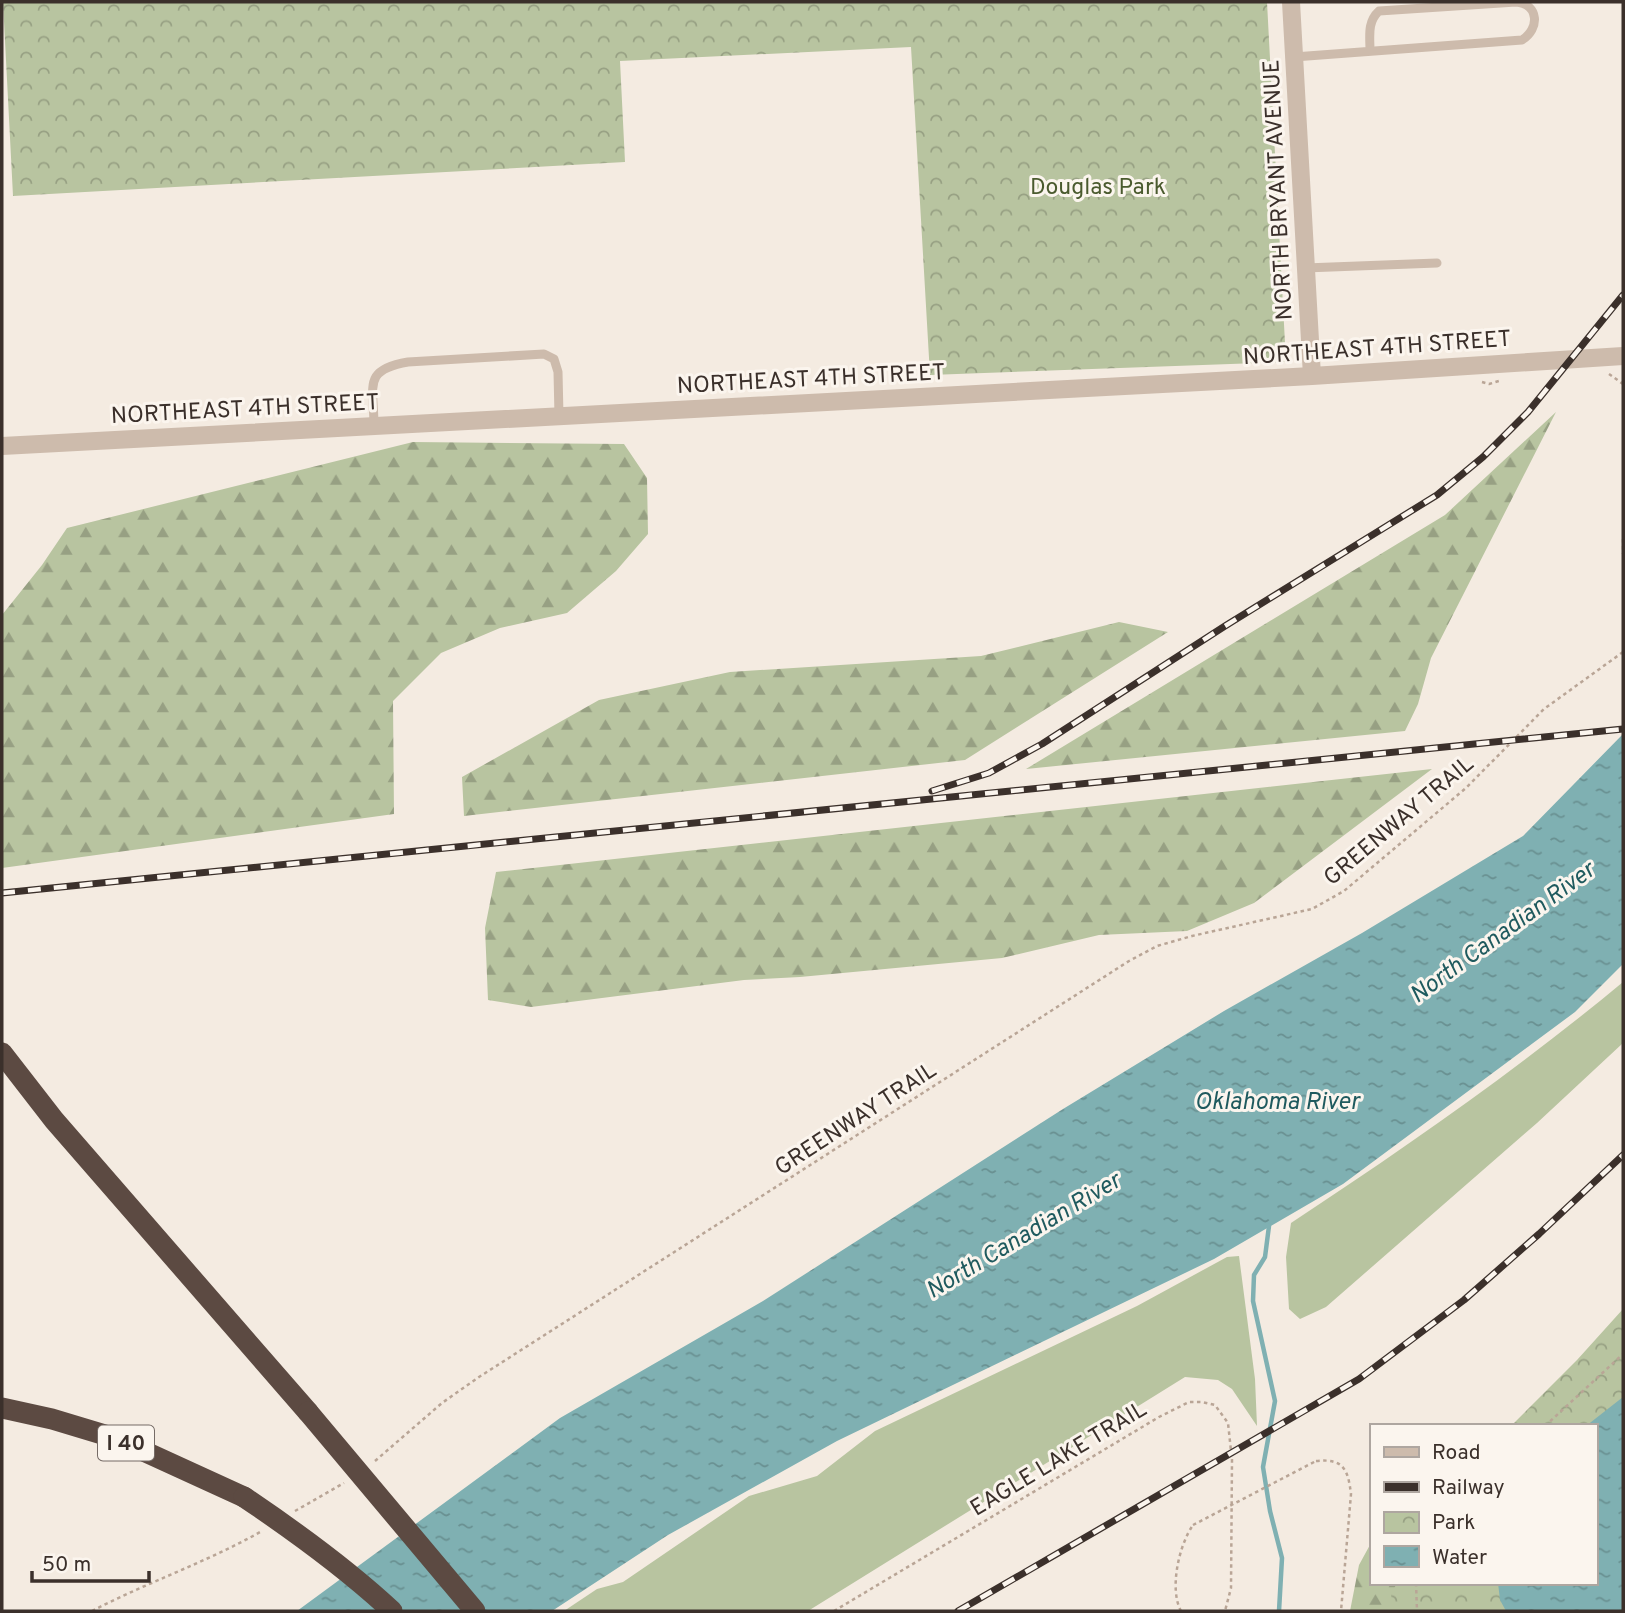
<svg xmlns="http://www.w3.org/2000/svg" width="1625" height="1613" viewBox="0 0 1625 1613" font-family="Overpass,sans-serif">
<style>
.grass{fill:#b8c4a0}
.forest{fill:url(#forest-firs)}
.park{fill:url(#park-crowns)}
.water{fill:url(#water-ripples)}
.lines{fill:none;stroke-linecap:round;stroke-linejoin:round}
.stream{stroke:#7fb0b2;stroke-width:4.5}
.path{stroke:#b9a596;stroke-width:2.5;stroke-dasharray:3.5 3.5;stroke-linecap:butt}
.service{stroke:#cdbbac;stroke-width:9}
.tertiary{stroke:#cdbbac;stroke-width:18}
.motorway{stroke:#5c4a42;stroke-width:21}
.rail-casing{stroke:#3b302b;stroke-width:7}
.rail{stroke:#fbf5ee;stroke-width:4.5;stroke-dasharray:13;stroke-linecap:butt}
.path-bridge{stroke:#b9a596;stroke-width:2.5;stroke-dasharray:3.5 3.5;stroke-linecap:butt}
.motorway-bridge{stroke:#5c4a42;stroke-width:21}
.labels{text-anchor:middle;stroke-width:6;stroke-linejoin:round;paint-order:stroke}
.shield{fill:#fbf5ee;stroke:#756b66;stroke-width:2}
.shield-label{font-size:21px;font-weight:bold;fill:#3b302b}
.park-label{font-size:23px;fill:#4a5a2e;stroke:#fbf5ee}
.street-label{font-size:23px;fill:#3b302b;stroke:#fbf5ee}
.water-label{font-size:24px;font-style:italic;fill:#1f5a5e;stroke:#fbf5ee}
</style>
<defs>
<pattern id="forest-firs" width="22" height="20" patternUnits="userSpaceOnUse" patternTransform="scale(1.75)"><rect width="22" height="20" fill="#b8c4a0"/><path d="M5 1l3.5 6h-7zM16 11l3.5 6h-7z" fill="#97a083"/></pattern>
<pattern id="park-crowns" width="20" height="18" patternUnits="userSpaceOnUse" patternTransform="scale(1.75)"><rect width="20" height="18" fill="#b8c4a0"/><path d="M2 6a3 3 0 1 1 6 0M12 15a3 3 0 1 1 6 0" fill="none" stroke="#97a083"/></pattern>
<pattern id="water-ripples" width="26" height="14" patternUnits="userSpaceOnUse" patternTransform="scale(1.75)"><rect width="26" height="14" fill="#7fb0b2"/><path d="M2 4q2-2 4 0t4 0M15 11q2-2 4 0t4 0" fill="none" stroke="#699091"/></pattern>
</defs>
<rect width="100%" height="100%" fill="#f4ebe1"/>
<path class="grass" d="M1623 982V1043L1537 1123 1326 1307 1300 1319 1289 1309 1286 1257 1291 1223C1406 1147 1517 1070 1623 982Z
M1239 1256 1255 1379 1257 1426 1232 1389 1218 1380 1185 1377 808 1611H564L597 1589 623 1582 749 1496 817 1476 875 1431 1137 1306 1227 1257Z"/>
<path class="forest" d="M1556 412 1431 658 1418 704 1405 731 1026 769 1445 515Z
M413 442 624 444 647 478 648 534 616 571 567 613 500 628 441 653 393 701 394 814 2 868V615L42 565 67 528Z
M1119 622 1168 632 965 760 464 816 462 777 599 700 730 672 981 656Z
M1432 769 1254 903 1187 931 1099 935 1002 958 800 977 744 980 531 1007 488 1000 485 928 496 872Z
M1371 1543V1583H1398L1400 1611H1350L1359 1565Z"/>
<path class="park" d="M3 2H1267L1286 362 930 375 911 47 620 61 625 162 13 196Z
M1623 1309V1611H1393L1391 1594 1397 1583H1595V1426H1511L1577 1360Z"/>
<path class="water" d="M1623 734V964L1575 1012 1343 1184 1214 1259 837 1441 668 1535 552 1611H297L560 1418 763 1301 1063 1109 1224 1011 1362 933 1523 836Z
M1623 1397V1611H1506L1500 1600 1498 1583H1595V1426H1586Z"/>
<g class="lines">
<path class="stream" d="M1269 1226 1265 1257 1254 1275 1253 1301 1275 1401 1263 1467 1270 1511 1282 1558 1279 1611"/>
<path class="path" d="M1609 374 1623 384
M1482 382 1489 384 1499 381
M1623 539V554
M1545 1426 1623 1354
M375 1461 442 1403 479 1377 1129 961 1157 946 1192 936 1312 909 1344 891 1466 788 1544 709 1623 652
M1316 1461C1344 1458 1348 1470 1351 1494L1341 1611
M295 1511 344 1483
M1416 1583 1417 1611
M92 1611C148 1582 207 1562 262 1531
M834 1611 1159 1417 1189 1402H1202L1215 1405 1228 1423 1232 1460 1231 1588 1225 1611
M1181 1611C1169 1589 1179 1545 1193 1525"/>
<path class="service" d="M1294 57 1522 40C1540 29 1539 4 1516 2L1379 11C1367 22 1370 36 1370 51
M1305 268 1437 263
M374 426C374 386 362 370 408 362L544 354 554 359 558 372 559 416"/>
<path class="tertiary" d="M1291 2 1312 376
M2 446 1312 376 1623 356"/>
<path class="motorway" d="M2 1053 54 1120 308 1412
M2 1408 52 1419 115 1438 244 1497"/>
<defs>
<path id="rail" d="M932 791 989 773 1042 744 1225 626 1437 495 1483 457 1528 412 1623 295
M2 893 1623 729
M958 1611 1359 1379 1464 1300 1539 1234 1623 1155"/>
</defs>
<use href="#rail" class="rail-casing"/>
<use href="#rail" class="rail"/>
<path class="path-bridge" d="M1193 1525 1316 1461"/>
<path class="motorway-bridge" d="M308 1412 475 1611
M244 1497C296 1532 346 1568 392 1611"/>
</g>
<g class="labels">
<rect class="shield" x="98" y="1425.5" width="56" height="35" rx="5"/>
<g class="shield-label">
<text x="126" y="1450">I 40</text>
</g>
<g class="park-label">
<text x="1098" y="194">Douglas Park</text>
</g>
<g class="street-label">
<text transform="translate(1277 190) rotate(-93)" y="8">NORTH BRYANT AVENUE</text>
<text transform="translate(1377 347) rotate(-4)" y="8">NORTHEAST 4TH STREET</text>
<text transform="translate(811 378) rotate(-3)" y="8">NORTHEAST 4TH STREET</text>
<text transform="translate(245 408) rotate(-3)" y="8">NORTHEAST 4TH STREET</text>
<text transform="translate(1398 820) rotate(-40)" y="8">GREENWAY TRAIL</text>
<text transform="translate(855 1118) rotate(-33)" y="8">GREENWAY TRAIL</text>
<text transform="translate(1058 1458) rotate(-31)" y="8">EAGLE LAKE TRAIL</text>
</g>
<g class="water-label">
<text transform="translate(1502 932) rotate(-36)" y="8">North Canadian River</text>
<text x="1277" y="1109">Oklahoma River</text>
<text transform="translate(1023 1235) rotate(-31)" y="8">North Canadian River</text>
</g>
</g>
<rect width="1625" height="1613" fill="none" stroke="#3b302b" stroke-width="7"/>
<rect x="1370" y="1424" width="228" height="161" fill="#fbf5ee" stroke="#aea6a0" stroke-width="2"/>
<rect x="1384" y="1447" width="35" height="10" fill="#cdbbac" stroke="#aea6a0" stroke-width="2"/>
<text x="1432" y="1459" font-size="21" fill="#3b302b">Road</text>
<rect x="1384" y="1482" width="35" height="10" fill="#3b302b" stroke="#aea6a0" stroke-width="2"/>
<text x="1432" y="1494" font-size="21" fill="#3b302b">Railway</text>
<rect x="1384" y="1512" width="35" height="21" fill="url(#park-crowns)" stroke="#aea6a0" stroke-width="2"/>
<text x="1432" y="1529" font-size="21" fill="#3b302b">Park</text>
<rect x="1384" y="1546" width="35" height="21" fill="url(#water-ripples)" stroke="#aea6a0" stroke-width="2"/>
<text x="1432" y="1564" font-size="21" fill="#3b302b">Water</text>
<path d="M32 1571v10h117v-10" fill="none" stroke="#3b302b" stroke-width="3.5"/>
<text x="42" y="1571" font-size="21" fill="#3b302b" stroke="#fbf5ee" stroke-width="5" paint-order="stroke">50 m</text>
</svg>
